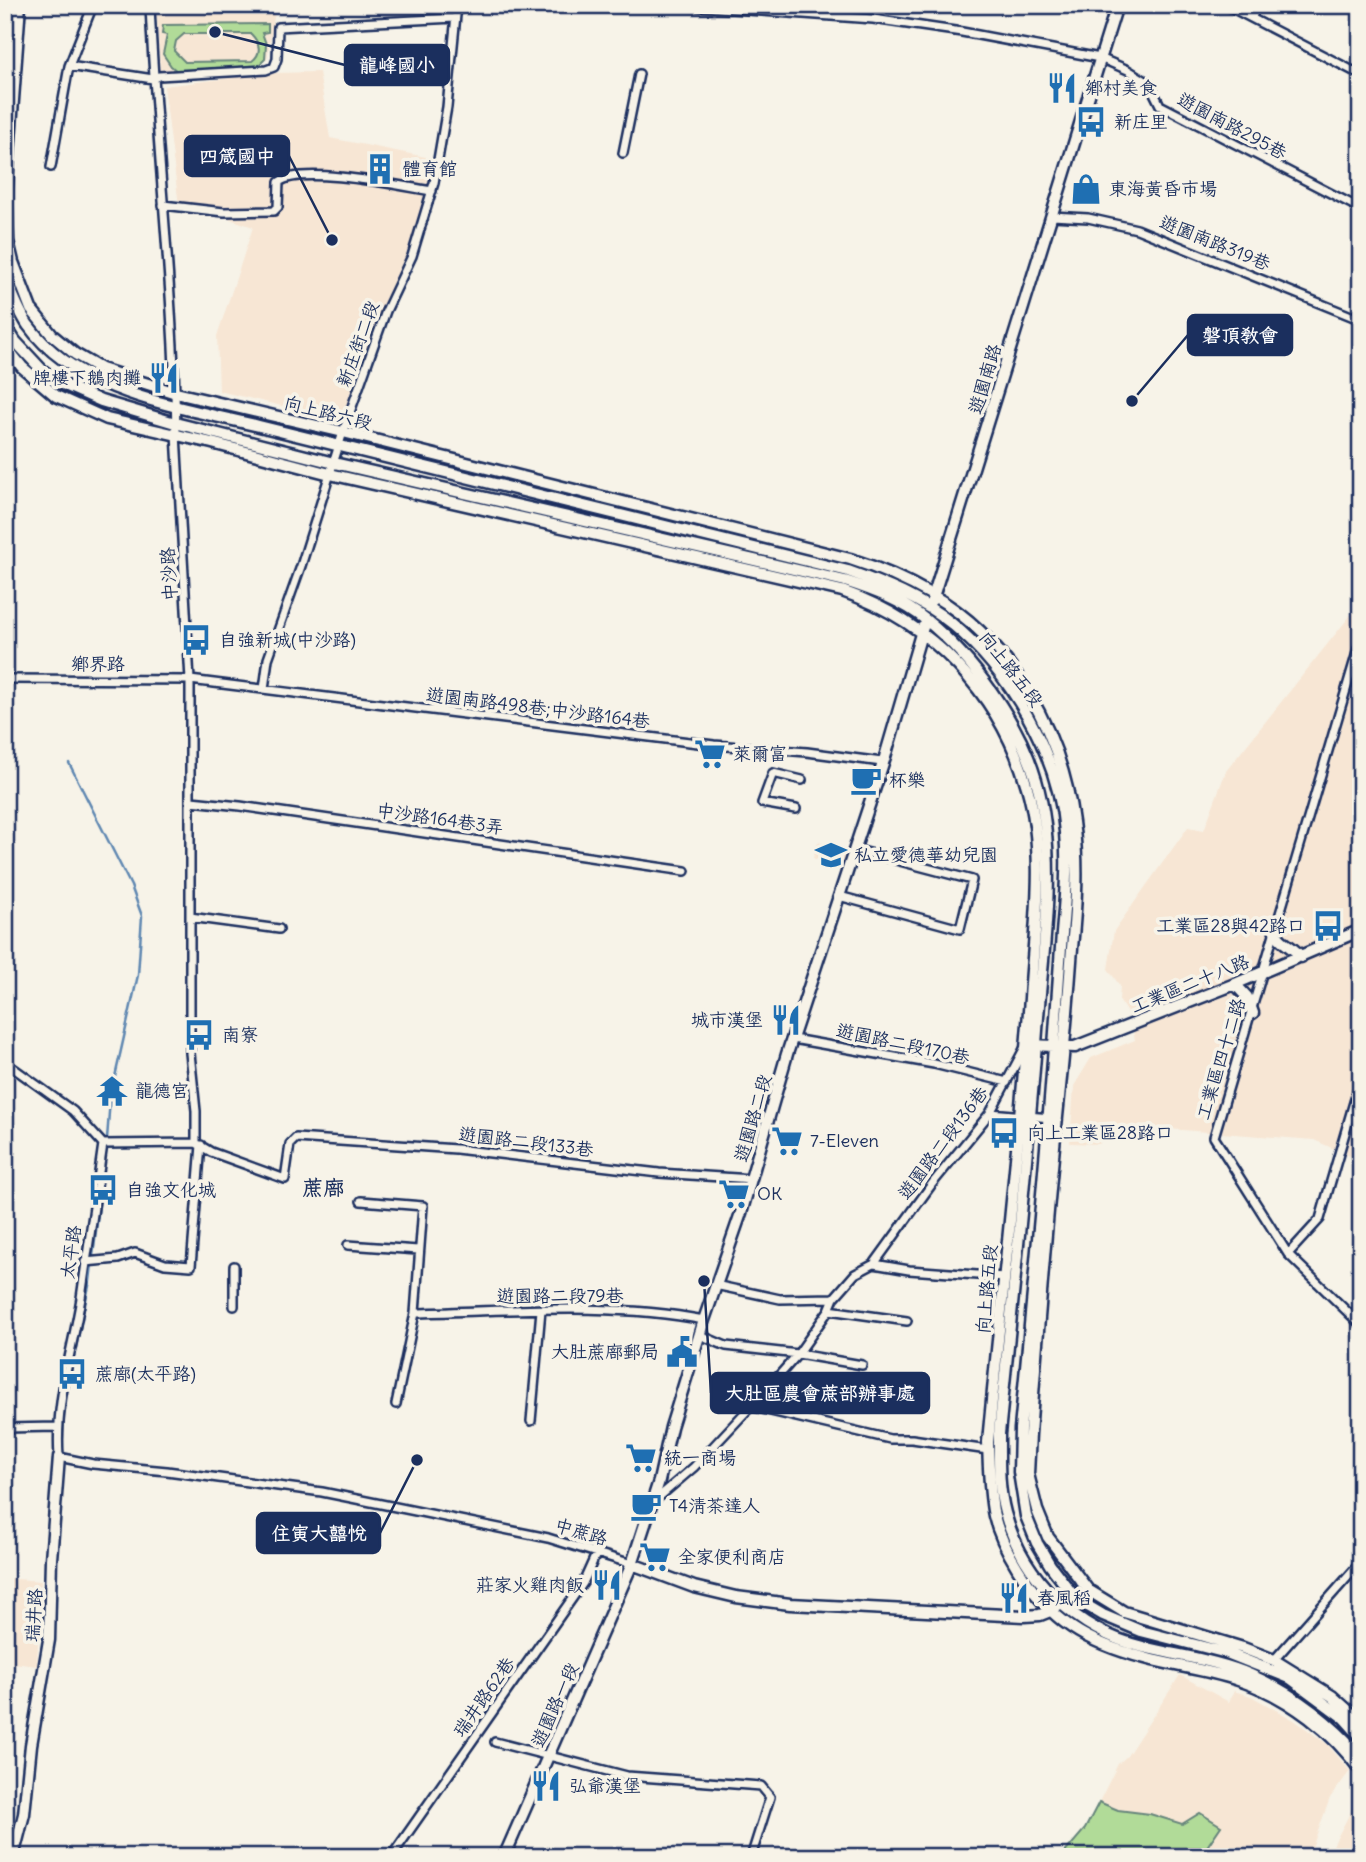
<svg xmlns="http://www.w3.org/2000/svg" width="1366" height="1862" viewBox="0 0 1366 1862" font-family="Delius,'LXGW WenKai TC',sans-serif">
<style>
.built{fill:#f7e6d4}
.green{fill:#b1db98;stroke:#66857b;stroke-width:2;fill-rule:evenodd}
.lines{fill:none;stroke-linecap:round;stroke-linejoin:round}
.stream{stroke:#5e87b1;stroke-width:2.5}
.street-casing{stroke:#1b2f5e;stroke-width:12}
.secondary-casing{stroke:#1b2f5e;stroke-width:15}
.street{stroke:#f7f3e8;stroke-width:7}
.secondary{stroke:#f7f3e8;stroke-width:10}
.labels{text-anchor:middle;stroke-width:7;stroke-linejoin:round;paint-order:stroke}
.poi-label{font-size:18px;fill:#1b2f5e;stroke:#f7f3e8;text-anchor:start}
.street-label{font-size:18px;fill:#1b2f5e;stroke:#f7f3e8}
.quarter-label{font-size:21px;font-weight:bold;fill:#1b2f5e;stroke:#f7f3e8}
.leader{fill:none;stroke:#1b2f5e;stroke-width:2.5}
.callout-dot{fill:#1b2f5e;stroke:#f7f3e8;stroke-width:2.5}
.callout{fill:#1b2f5e;stroke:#1b2f5e;stroke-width:2.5}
.callout-label{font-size:19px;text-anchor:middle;font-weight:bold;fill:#fff}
</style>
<rect width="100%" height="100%" fill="#f7f3e8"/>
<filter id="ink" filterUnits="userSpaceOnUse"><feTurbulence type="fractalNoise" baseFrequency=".0143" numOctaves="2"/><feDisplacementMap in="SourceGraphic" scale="14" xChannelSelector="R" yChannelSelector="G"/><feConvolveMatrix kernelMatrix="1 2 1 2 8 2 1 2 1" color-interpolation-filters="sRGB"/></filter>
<g filter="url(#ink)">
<path class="built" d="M156 5H276L267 60 160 72Z
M319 72 330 138 436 159 431 186 412 254 394 307 345 421 219 391 217 336 253 227 216 214 179 206 164 86 273 73Z
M1361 602V1161L1314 1140 1116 1125 1099 1144 1070 1143 1074 1086 1091 1058 1135 1040 1130 1018 1119 1000 1120 986 1108 969 1114 931 1188 827 1204 830 1226 771Z
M818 842 849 852 843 869 813 858Z
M5 1578 41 1581 37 1666 5 1662Z
M1180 1675 1229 1702 1234 1691 1251 1696 1294 1720 1327 1744 1350 1771 1330 1798 1310 1853 1315 1857H1201L1221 1826 1200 1814 1183 1825 1150 1814 1118 1810 1099 1802 1118 1764 1127 1756Z
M1361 1792V1857H1327Z"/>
<path class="green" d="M268 24V32L262 33 266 44 265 59 256 68 177 71 171 66 163 54 167 35 162 34 163 25ZM184 34H251C259 42 263 53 252 61L185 62 174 51 176 41Z
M1099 1802 1118 1810 1150 1814 1182 1824 1200 1813 1221 1826 1200 1857H1061L1085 1829Z"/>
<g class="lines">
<path class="stream" d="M64 1404 90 1281 107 1139 110 1099 138 975 142 916 131 886 69 763
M5 1433 29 1431"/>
<defs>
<path id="street" d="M150 5C156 148 174 291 176 434L190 680V1053L196 1111V1143
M675 5 873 19 962 32 1100 58 1128 70 1149 83 1160 105 1361 209
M1226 5 1361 75
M1252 18 1256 5
M69 66 153 79 159 76 266 70 274 67 277 59 278 27 455 18
M623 153 639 74
M51 167 69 66 93 5
M163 205 224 212 274 211 278 207 279 182C302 165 401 186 432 191
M1052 216 1088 218 1137 229 1361 320
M1361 639 1214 1137 1288 1254 1361 1325
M5 679 190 680 714 745 807 752 882 762
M264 689 268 659 301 566 343 432 386 311 412 256 434 183 447 107 457 5
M191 801 240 806 685 871
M796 809 762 803 773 773 802 780
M839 896 960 929 972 880 854 849
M190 917 279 929
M793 1039 934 1064 1007 1082
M5 1062 73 1111 103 1144
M990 1113 1052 1118
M103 1144C96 1196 88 1247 81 1298 72 1353 55 1400 59 1457L93 1464 167 1471 322 1492 548 1538 632 1564
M103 1144 196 1143 211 1152 285 1179 290 1144 296 1138 456 1149 659 1173 752 1179
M361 1201 423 1206 415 1313 396 1404
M348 1245 418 1250
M1288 1254 1320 1219 1361 1078
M85 1262 118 1259 135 1253 165 1264 191 1266 201 1145
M874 1264 909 1270 1004 1277
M715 1285 780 1299 834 1298
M234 1306V1266
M829 1310 907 1321
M415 1313C508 1311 612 1302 704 1320
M700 1335 726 1346 798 1354 862 1365
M749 1406 890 1439H912L988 1450
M531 1421 541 1310
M5 1428 57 1427
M653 1502 694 1467 768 1388 798 1354 829 1310 834 1298 855 1274 874 1264 932 1184 990 1113 1024 1049
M1274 1660 1361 1562
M495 1742 627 1776 761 1786 770 1797 751 1857
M391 1857 583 1583 597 1552"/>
<path id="secondary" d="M20 5 6 195 8 241 13 262 31 309 52 335 75 354 101 369 176 393 343 432 850 559C879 568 906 580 932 595 1011 640 1062 734 1073 822 1079 864 1076 906 1072 948 1068 1005 1063 1061 1057 1117 1046 1222 1038 1328 1030 1434L1028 1474 1037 1510 1048 1537 1088 1590 1124 1612 1243 1648 1274 1660 1332 1696 1361 1722
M5 29 6 5
M5 276C12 293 18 310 28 325 77 394 182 407 259 426L848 571C885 584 921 599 951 623 1010 671 1059 755 1065 832 1068 866 1065 899 1062 933 1059 975 1056 1017 1053 1060 1044 1183 1032 1306 1020 1429L1019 1472 1026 1516 1037 1543 1050 1565 1076 1599 1103 1615 1141 1631 1227 1653 1290 1678 1344 1718 1361 1737
M5 325 15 341 42 370 58 382 101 401 175 423 334 463 845 581C873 590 903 601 926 620 973 658 1019 722 1036 780 1058 855 1044 940 1038 1017 1028 1156 1013 1295 999 1434 999 1461 998 1487 1005 1513 1023 1579 1077 1631 1143 1647 1179 1656 1217 1660 1251 1675 1294 1694 1330 1722 1361 1757
M5 346 22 367 56 396 107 419 212 443 330 474 842 591C932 622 1001 695 1027 787 1047 855 1034 929 1030 998 1019 1146 1002 1294 988 1442 989 1467 989 1492 994 1516 999 1536 1008 1553 1018 1569 1050 1621 1087 1643 1145 1658 1178 1667 1212 1670 1244 1682 1290 1698 1333 1732 1361 1771
M932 600 1117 5
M1274 929C1279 943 1293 946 1301 957
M1235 984 1247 997 1253 1013
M1031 1045 1075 1047 1235 984 1361 930
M632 1564 694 1587 736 1597 790 1604 1024 1616 1040 1615 1055 1609
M13 1857 24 1814 31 1745 49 1640 51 1559 59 1457
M504 1857 632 1564 659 1481 671 1427 704 1320 742 1210 787 1054 885 757 923 627"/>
</defs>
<use href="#street" class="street-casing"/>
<use href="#secondary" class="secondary-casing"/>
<use href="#street" class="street"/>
<use href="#secondary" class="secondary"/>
</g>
</g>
<defs>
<symbol id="restaurant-bare" viewBox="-9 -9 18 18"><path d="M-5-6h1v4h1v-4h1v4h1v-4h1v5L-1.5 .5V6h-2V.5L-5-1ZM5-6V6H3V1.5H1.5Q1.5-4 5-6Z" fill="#1f6fb2" stroke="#f7f3e8" stroke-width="2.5" paint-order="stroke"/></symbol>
<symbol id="bus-bare" viewBox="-9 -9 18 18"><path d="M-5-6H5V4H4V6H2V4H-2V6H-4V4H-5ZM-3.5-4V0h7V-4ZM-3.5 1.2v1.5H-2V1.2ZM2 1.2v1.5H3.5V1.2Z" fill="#1f6fb2" stroke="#f7f3e8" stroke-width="2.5" paint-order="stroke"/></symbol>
<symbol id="building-bare" viewBox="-9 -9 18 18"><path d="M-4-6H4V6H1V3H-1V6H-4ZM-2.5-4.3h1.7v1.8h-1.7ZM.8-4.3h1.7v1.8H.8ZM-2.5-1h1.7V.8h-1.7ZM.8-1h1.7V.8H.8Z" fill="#1f6fb2" stroke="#f7f3e8" stroke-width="2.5" paint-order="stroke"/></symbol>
<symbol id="shop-bare" viewBox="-9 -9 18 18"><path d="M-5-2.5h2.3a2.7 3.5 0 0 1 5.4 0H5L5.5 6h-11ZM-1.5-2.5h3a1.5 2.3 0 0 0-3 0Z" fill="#1f6fb2" stroke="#f7f3e8" stroke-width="2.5" paint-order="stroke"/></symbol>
<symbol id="supermarket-bare" viewBox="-9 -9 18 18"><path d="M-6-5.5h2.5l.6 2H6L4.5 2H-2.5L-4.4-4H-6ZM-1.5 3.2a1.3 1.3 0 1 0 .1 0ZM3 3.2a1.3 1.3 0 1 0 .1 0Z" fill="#1f6fb2" stroke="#f7f3e8" stroke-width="2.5" paint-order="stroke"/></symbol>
<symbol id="cafe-bare" viewBox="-9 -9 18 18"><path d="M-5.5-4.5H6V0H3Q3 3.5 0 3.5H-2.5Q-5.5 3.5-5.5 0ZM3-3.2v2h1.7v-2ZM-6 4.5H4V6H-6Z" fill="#1f6fb2" stroke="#f7f3e8" stroke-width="2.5" paint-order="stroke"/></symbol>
<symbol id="school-bare" viewBox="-9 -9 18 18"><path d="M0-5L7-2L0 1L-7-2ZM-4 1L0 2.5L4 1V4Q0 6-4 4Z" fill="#1f6fb2" stroke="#f7f3e8" stroke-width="2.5" paint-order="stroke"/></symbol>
<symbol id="temple-bare" viewBox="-9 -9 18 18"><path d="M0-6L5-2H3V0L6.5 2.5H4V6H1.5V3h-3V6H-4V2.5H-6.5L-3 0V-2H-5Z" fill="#1f6fb2" stroke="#f7f3e8" stroke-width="2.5" paint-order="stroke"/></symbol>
<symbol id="civic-bare" viewBox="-9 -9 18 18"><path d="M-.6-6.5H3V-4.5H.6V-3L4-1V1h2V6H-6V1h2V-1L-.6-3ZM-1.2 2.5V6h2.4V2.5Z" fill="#1f6fb2" stroke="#f7f3e8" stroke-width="2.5" paint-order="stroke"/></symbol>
</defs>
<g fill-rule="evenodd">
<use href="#restaurant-bare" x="1040" y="66" width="44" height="44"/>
<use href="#bus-bare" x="1069" y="100" width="44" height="44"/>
<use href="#building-bare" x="358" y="147" width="44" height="44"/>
<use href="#shop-bare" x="1064" y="167" width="44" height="44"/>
<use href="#restaurant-bare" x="142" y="356" width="44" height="44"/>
<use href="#bus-bare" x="174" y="618" width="44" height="44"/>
<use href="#supermarket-bare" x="688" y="732" width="44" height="44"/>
<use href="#cafe-bare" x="844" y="758" width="44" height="44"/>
<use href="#school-bare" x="809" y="833" width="44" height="44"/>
<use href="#bus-bare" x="1306" y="904" width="44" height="44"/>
<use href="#restaurant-bare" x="764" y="998" width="44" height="44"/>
<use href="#bus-bare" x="177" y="1013" width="44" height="44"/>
<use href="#temple-bare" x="90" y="1069" width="44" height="44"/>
<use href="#bus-bare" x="982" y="1111" width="44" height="44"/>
<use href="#supermarket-bare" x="765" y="1119" width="44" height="44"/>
<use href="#bus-bare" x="81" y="1168" width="44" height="44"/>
<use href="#supermarket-bare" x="712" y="1172" width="44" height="44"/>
<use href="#civic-bare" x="660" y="1330" width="44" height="44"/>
<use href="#bus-bare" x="50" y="1352" width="44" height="44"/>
<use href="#supermarket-bare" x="619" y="1436" width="44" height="44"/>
<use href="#cafe-bare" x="624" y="1484" width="44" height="44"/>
<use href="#supermarket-bare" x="633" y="1535" width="44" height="44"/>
<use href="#restaurant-bare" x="585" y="1563" width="44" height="44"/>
<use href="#restaurant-bare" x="992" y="1576" width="44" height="44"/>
<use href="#restaurant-bare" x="524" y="1764" width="44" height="44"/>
</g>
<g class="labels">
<g class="poi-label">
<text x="1085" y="94">鄉村美食</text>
<text x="1114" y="128">新庄里</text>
<text x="403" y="175">體育館</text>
<text x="1109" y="195">東海黃昏市場</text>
<text x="141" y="384" text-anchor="end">牌樓下鵝肉攤</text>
<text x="219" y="646">自強新城(中沙路)</text>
<text x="733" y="760">萊爾富</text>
<text x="889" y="786">杯樂</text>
<text x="854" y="861">私立愛德華幼兒園</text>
<text x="1305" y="932" text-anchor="end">工業區28與42路口</text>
<text x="763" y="1026" text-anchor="end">城市漢堡</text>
<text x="222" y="1041">南寮</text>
<text x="135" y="1097">龍德宮</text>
<text x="1027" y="1139">向上工業區28路口</text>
<text x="810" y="1147">7-Eleven</text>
<text x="126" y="1196">自強文化城</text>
<text x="757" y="1200">OK</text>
<text x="659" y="1358" text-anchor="end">大肚蔗廍郵局</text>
<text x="95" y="1380">蔗廍(太平路)</text>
<text x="664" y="1464">統一商場</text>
<text x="669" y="1512">T4清茶達人</text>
<text x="678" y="1563">全家便利商店</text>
<text x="584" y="1591" text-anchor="end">莊家火雞肉飯</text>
<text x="1037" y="1604">春風稻</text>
<text x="569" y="1792">弘爺漢堡</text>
</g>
<g class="street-label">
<text transform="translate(1232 126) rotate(28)" y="6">遊園南路295巷</text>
<text transform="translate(1215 243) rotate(22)" y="6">遊園南路319巷</text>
<text transform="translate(358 344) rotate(-70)" y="6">新庄街二段</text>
<text transform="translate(985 379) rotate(-73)" y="6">遊園南路</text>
<text transform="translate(328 413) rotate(14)" y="6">向上路六段</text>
<text transform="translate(169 574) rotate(-93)" y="6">中沙路</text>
<text x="98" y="670">鄉界路</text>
<text transform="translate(1011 669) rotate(52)" y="6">向上路五段</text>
<text transform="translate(538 708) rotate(7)" y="6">遊園南路498巷;中沙路164巷</text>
<text transform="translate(440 819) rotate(8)" y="6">中沙路164巷3弄</text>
<text transform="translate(1190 984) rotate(-22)" y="6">工業區二十八路</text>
<text transform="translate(903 1044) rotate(12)" y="6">遊園路二段170巷</text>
<text transform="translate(1221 1059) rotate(-73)" y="6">工業區四十二路</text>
<text transform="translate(753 1118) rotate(-74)" y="6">遊園路二段</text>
<text transform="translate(526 1142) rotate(7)" y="6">遊園路二段133巷</text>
<text transform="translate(943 1143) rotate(-53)" y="6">遊園路二段136巷</text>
<text transform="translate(71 1252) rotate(-82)" y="6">太平路</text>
<text transform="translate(987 1289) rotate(-85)" y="6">向上路五段</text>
<text x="560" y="1302">遊園路二段79巷</text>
<text transform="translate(581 1532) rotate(16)" y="6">中蔗路</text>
<text transform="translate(34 1615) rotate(-86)" y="6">瑞井路</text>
<text transform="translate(484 1697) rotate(-55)" y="6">瑞井路62巷</text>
<text transform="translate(555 1705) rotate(-66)" y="6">遊園路一段</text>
</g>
<g class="quarter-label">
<text x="323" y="1195">蔗廍</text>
</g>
</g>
<path class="leader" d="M215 32L345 65M332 240L289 156M1132 401L1188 335M704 1281L711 1393M417 1460L380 1533"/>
<g class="callout-dot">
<circle cx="215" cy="32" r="7"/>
<circle cx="332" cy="240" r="7"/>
<circle cx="1132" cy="401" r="7"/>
<circle cx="704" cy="1281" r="7"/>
<circle cx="417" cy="1460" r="7"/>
</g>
<g class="callout">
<rect x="345" y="45" width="104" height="40" rx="7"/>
<rect x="185" y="136" width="104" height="40" rx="7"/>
<rect x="1188" y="315" width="104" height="40" rx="7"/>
<rect x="711" y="1373" width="218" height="40" rx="7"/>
<rect x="257" y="1513" width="123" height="40" rx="7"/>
</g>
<g class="callout-label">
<text x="397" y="72">龍峰國小</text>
<text x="237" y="163">四箴國中</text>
<text x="1240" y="342">磐頂教會</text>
<text x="820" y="1400">大肚區農會蔗部辦事處</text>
<text x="319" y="1540">住寅大囍悅</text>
</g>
<rect width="1366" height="1862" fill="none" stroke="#f7f3e8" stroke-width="28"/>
<rect x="14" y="14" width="1338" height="1834" fill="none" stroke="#1b2f5e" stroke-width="2.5" filter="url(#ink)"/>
</svg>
